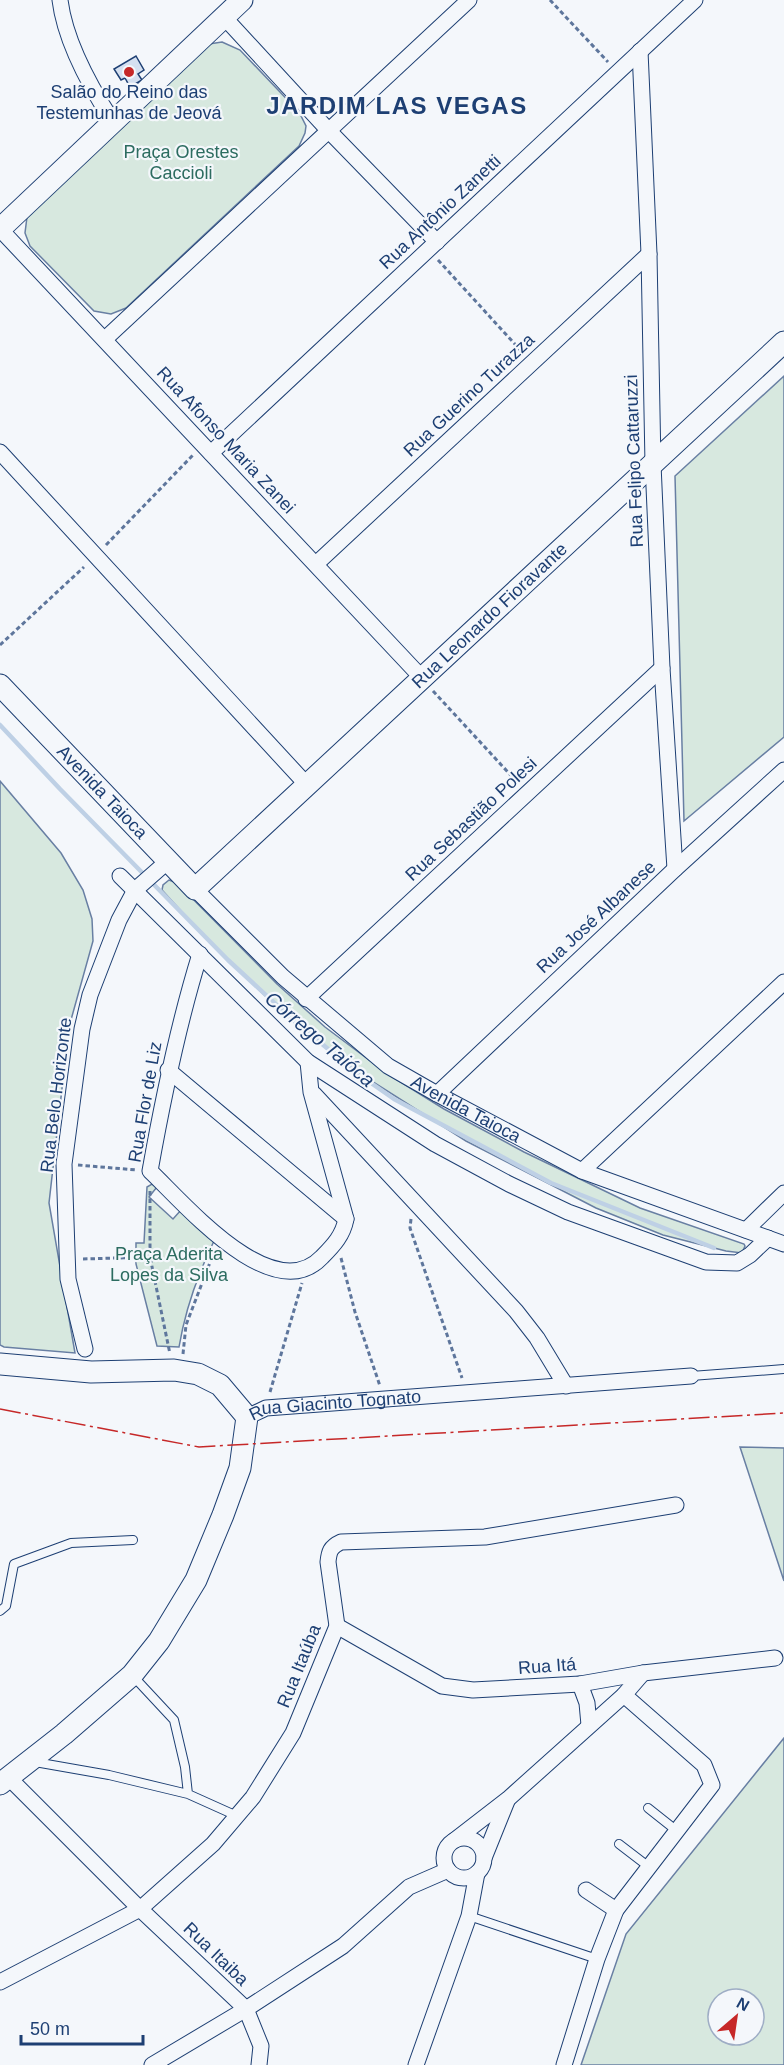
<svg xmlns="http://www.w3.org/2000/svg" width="784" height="2065" viewBox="0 0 784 2065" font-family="Helvetica,sans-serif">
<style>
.green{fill:#d7e8df;stroke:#687fa3;stroke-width:1.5;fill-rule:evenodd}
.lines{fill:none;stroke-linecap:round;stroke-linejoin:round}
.stream{stroke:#bed0e5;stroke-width:4.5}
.building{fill:#d5e0f0;stroke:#1d3f73;stroke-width:1.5}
.lane-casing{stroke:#1d3f73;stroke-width:10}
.street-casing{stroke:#1d3f73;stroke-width:17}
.secondary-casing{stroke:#1d3f73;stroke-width:23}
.path{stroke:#5e769c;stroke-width:3;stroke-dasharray:4.5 3;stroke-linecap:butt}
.lane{stroke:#f4f7fb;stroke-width:8}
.street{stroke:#f4f7fb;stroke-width:15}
.secondary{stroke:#f4f7fb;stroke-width:21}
.power{stroke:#c62828;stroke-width:1.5;stroke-dasharray:21 4.5 3 4.5;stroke-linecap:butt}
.poi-dot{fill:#c62828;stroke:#f4f7fb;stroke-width:2}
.labels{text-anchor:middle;stroke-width:4.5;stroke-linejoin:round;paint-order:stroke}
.poi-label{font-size:18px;fill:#1d3f73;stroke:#f4f7fb}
.park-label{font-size:18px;fill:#2c6c60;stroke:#f4f7fb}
.street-label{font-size:18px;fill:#1d3f73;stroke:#f4f7fb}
.water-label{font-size:20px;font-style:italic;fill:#1d3f73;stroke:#f4f7fb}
.district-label{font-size:24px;font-weight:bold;letter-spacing:1.5px;fill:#1d3f73;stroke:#f4f7fb}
</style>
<rect width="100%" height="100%" fill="#f4f7fb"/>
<path class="green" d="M222 42 240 50 299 112 306 126 305 133 299 146 126 308 111 314 94 311 30 246 25 233 27 217 209 44Z
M784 376V737L684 821 675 476Z
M0 781 61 853 83 890 92 919 93 941 69 1027 49 1203 75 1353 4 1347 0 1345Z
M169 880 177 883 277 984 325 1027 389 1075 444 1109 524 1152 640 1208 744 1244 745 1246 742 1253 726 1251 663 1235 596 1208 466 1141 351 1068 279 1009 212 945 162 890 163 885Z
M152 1184 157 1187 149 1197 173 1219 181 1210 214 1241C198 1274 185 1311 179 1347L157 1346 136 1264V1243H144L147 1187Z
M740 1447 784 1448V1581Z
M784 1738V2065H581L626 1934ZM718 1999H754V2035H718Z"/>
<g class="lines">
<path class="stream" d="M0 725 60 789 228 960 294 1021 361 1076 394 1099 551 1183 714 1248"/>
</g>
<path class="building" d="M136 56 144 70 138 74 142 80 130 87 125 78 121 80 114 69Z"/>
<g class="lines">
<defs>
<path id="lane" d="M691 1376 784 1369
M0 1611 6 1606 14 1564 71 1543 133 1540
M133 1676 174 1720 185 1767 188 1794
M35 1762 109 1775 188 1794 237 1816
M648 1808 677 1831
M619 1844 649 1867
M469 1916 597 1959"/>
<g id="street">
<path d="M60 0C65 41 91 88 113 122"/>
<path d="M224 17 329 131 437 242"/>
<path d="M640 51 649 254 653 464 662 668 675 869"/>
<path d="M0 229 422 678"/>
<path d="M105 339 469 0"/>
<path d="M0 452 307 785"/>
<path d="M211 453 695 0"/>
<path d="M316 564 649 254"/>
<path d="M120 876 308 1062 435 1144 509 1184 568 1212 706 1262 737 1263 750 1255 768 1238"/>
<path id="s1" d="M195 889 283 977 388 1066 437 1094 582 1171 784 1244"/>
<path d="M200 954C178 1025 163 1098 150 1171 184 1203 273 1309 322 1257 334 1245 343 1235 346 1219L311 1092 308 1062"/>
<path d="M306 999 662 668"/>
<path d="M168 1070 346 1219"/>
<path d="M314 1094 516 1311 537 1338 566 1386"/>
<path d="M437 1094 675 869 784 770"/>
<path d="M582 1171 784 982"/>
<path d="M746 1230 784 1193"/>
<path d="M85 1349 68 1279 64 1164 82 1029 90 995 119 920 135 890 168 861"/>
<path id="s2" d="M247 1417 266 1408 691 1376"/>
<path d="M337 1626 442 1686 473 1690 580 1684 643 1673 775 1658"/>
<path d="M580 1684 587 1703 589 1725"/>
<path d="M9 1778 140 1909 246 2009 261 2046 259 2065"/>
<circle cx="464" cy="1858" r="20"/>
<path d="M455 1840 508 1799 624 1695 643 1673"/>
<path d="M484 1858 507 1801"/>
<path d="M586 1890 616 1910"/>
<path d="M0 1982 140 1909 213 1844 253 1797 293 1733 337 1626 328 1562C329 1552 330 1547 341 1542L485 1537 676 1505"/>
<path d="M152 2065 246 2009 343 1946 409 1887 448 1870"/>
<path d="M416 2065 469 1916 477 1873"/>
<path d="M564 2065 597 1959 616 1910 712 1785 704 1765 624 1695"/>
</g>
<g id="secondary">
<path d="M0 229 242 0"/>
<path id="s3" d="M0 685 195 889 784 342"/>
<path d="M0 1364 91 1372 174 1370 198 1374 220 1385 247 1417 240 1468 223 1515 196 1580 159 1641 132 1675 64 1734 0 1784"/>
</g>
</defs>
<use href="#lane" class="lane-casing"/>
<use href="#street" class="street-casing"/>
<use href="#secondary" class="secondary-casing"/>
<path class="path" d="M550 0 608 62
M438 260 523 353
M106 545 193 455
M0 645 84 567
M433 691 518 783
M78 1165 137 1170
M150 1191V1257L170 1354
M411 1219 410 1228 462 1378
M341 1258 355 1312 380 1386
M83 1259 150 1257
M183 1354 186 1325 214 1252
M270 1392 302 1283"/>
<use href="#lane" class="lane"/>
<use href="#street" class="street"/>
<use href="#secondary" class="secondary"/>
<path class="power" d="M0 1409 199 1447 784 1413"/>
</g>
<circle class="poi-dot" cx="129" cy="72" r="6"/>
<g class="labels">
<g class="poi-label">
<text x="129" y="98">Salão do Reino das<tspan x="129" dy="21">Testemunhas de Jeová</tspan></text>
</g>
<g class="park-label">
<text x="181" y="158">Praça Orestes<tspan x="181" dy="21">Caccioli</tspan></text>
<text x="169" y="1260">Praça Aderita<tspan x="169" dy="21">Lopes da Silva</tspan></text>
</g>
<g class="street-label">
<text transform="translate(440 212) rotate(-43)" y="6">Rua Antônio Zanetti</text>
<text transform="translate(469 395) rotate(-43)" y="6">Rua Guerino Turazza</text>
<text transform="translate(226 440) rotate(47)" y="6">Rua Afonso Maria Zanei</text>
<text transform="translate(634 461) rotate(-92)" y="6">Rua Felipo Cattaruzzi</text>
<text dy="6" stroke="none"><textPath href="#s3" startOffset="684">Rua Leonardo Fioravante</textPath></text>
<text dy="6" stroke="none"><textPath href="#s3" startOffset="148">Avenida Taioca</textPath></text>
<text transform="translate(471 819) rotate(-43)" y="6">Rua Sebastião Polesi</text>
<text transform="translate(596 917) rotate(-43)" y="6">Rua José Albanese</text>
<text transform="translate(56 1095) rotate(-83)" y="6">Rua Belo Horizonte</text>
<text transform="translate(145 1102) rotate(-80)" y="6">Rua Flor de Liz</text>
<text dy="6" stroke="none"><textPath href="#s1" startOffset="351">Avenida Taioca</textPath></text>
<text dy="6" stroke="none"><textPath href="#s2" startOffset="90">Rua Giacinto Tognato</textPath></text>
<text transform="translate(299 1666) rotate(-68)" y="6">Rua Itaúba</text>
<text transform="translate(547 1666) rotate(-4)" y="6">Rua Itá</text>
<text transform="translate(216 1954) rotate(44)" y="6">Rua Itaiba</text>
</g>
<g class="water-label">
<text transform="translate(320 1039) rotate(40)" y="7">Córrego Taióca</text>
</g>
<g class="district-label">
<text x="397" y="114">JARDIM LAS VEGAS</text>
</g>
</g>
<g transform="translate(736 2017) rotate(29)"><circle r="28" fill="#f4f7fb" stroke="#9eadc5" stroke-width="1.5"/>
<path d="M0-4.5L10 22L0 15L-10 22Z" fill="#c62828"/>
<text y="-9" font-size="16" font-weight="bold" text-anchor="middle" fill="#1d3f73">N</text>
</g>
<path d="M21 2035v9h122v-9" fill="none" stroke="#1d3f73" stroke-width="3"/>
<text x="30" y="2035" font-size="18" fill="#1d3f73" stroke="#f4f7fb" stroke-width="4.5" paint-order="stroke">50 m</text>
</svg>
